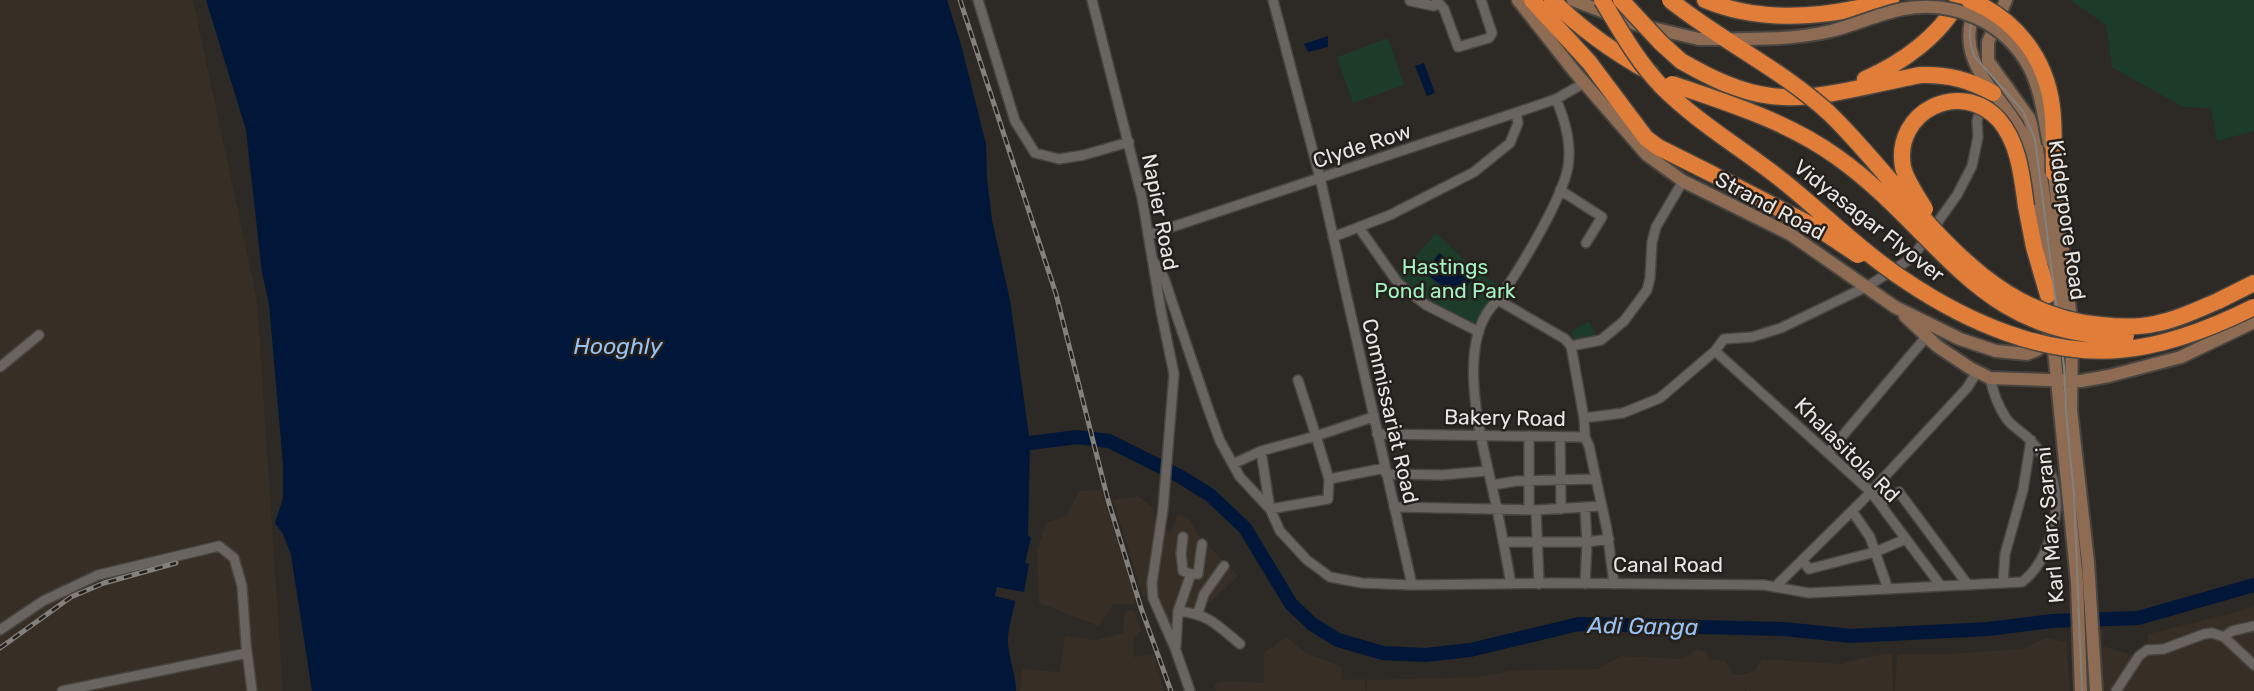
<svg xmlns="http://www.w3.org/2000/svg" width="2254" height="691" viewBox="0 0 2254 691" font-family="Rubik,sans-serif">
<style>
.built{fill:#372e25}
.green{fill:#1c3c29}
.water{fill:#001739}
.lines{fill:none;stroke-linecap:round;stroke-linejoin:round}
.river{stroke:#001739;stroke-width:14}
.street-casing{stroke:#484541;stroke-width:12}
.secondary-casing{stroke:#484541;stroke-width:16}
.highway-casing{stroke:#484541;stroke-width:19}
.street{stroke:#69645f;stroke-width:9}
.secondary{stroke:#8d6c53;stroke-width:12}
.highway{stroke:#e07d38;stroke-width:16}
.tram{stroke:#84817d;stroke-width:2}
.rail-casing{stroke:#84817d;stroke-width:5}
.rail{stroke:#241f1b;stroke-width:2.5;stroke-dasharray:8;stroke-linecap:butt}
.secondary-bridge-casing{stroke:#484541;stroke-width:16;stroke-linecap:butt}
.highway-bridge-casing{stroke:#484541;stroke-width:19;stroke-linecap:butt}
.secondary-bridge{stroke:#8d6c53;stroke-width:12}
.highway-bridge{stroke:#e07d38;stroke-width:16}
.labels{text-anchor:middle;stroke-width:5;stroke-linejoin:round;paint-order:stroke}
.street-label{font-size:21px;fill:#e8e5e2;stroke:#241f1b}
.park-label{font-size:21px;fill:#a3f3c2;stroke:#241f1b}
.water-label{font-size:23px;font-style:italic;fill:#98c2f3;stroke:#241f1b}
</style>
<rect width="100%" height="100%" fill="#2d2925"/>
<path class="built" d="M0 0H193L257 300 283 691H0Z
M1101 490 1135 598V604H1114L1099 626 1039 603 1037 550 1046 523 1067 515 1079 491Z
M1138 496 1154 509 1156 529 1171 532 1178 514 1189 518 1199 536 1238 576 1210 603 1205 601 1199 610 1179 603 1175 637 1156 599 1148 595 1143 597 1113 500Z
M2254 605V691H2091L2088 632 2104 629 2103 646 2136 656 2147 646 2148 634 2244 610Z
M1134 610 1141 631 1133 640 1134 657 1154 654 1164 691H1020L1022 669 1060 672 1065 636 1096 640 1123 633 1125 611Z
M1286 637 1306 653 1342 667V680L1365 679V691H1216L1214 684 1227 681 1264 683V653Z
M2046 638 2066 642 2070 691H1895L1897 654H1947L2022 649Z
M1697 649 1706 652 1709 659 1725 661 1734 675H1743L1755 670 1762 659 1842 664 1866 657 1892 653 1893 691H1746L1745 687V691H1366L1367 680 1475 677 1515 670 1598 669 1621 656 1683 659Z"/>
<path class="green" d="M2070 0H2254V131L2217 141 2211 108 2183 107 2112 67 2106 25Z
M1388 38 1404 85 1353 103 1337 57Z
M1436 233 1470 265 1500 287 1488 304 1475 328 1428 303 1398 276Z
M1589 321 1597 338 1576 343 1571 332Z"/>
<path class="water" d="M206 0H947L962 48 986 144 987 178 992 220 1010 300 1030 443 1028 535 1031 538 1025 563 1029 564 1024 592 997 587 995 596 1015 601C1013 613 1008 627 1008 640 1008 658 1016 673 1016 691H312L291 555 283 534 275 523 283 498V464L269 304 262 273 246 130Z
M1328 36V47L1308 52 1304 44Z
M1424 63 1435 93 1427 96 1415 66Z
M1439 253 1473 279 1457 298 1425 273Z"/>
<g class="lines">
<path class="river" d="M1030 443 1077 437 1109 441 1181 477 1210 495 1245 528 1291 604 1312 624 1338 640 1383 653 1425 655 1470 650 1579 624 1784 629 1851 636 1988 629 2052 621 2138 618 2254 585"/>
<defs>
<path id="street" d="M978 0 1015 121 1035 153 1059 159 1084 155 1129 142
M1092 0 1142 198 1161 311 1174 374 1163 509 1152 583 1153 598 1175 648 1190 691
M1273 0 1320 178 1412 585
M1410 1 1434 6 1438 0
M1437 1 1444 9 1458 47 1489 38 1492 33 1481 0
M1556 99C1565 120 1572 143 1568 167 1562 200 1518 272 1498 300L1565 339 1571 346
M1560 190 1602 217 1586 243
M1360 229 1398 283 1426 305 1479 332
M1148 235 1521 111 1556 99 1584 83
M1333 237 1390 215 1474 172 1510 143 1518 123 1516 113
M1152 259 1164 278 1209 411 1220 441 1240 477 1270 509 1280 531 1307 560 1330 577 1362 583 1412 585 1553 583 1764 585 1809 593 2022 582C2039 569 2047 551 2052 531 2062 499 2054 465 2030 440 2023 432 2012 427 2006 418 1998 406 1993 392 1990 378
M1498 300C1451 341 1484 448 1495 500 1501 528 1506 556 1511 584
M1715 351 1871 492 1941 586
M0 367 39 335
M1584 418 1571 346 1601 340 1624 321 1647 290 1650 278 1652 242 1656 227 1683 181
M1377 434 1585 437 1584 418 1623 413 1660 398 1715 351 1724 339 1752 337 1781 328 1868 286 1912 258 1957 195 1972 166 1978 137 1977 121 1982 104
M1560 437 1561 509
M1585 437 1589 446 1607 530 1614 584
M1261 451 1316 436 1298 380
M1828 453 1927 336
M1233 464 1261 451 1270 509 1328 499 1329 479 1316 436 1373 417
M1386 474 1442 475 1487 471
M1329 479 1385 468
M1492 485 1517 481 1595 479
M1880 504 1899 492 1968 585
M1394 507 1536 510 1602 506
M1585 508 1587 543 1585 584
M1529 510V436
M1536 510 1539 584
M1852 511 1870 537 1888 589
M1503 542H1587L1609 539
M1802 560 1809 569 1875 552 1906 539
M1191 574H1198L1202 544
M2003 583 2005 554 2023 490 2031 440
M1775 587 1862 501 1967 388 1977 372
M1178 611C1209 614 1217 625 1240 644
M1198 613 1204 594 1224 566
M0 630 43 601 98 575 219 546 234 558 242 586 246 644 252 691
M2224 637 2232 631 2254 626
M1176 646 1178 611 1191 574 1183 571 1181 554 1183 537
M62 691 247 653
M2116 691 2139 656 2147 650 2164 649 2204 634 2212 633 2224 637 2254 665"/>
<path id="secondary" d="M1518 0 1574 71 1647 155 1683 181 1790 234 1895 307 1960 339 1996 351 2027 354 2037 350 2048 339
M1573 0 1635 24 1699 39
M2006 0 1988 42V61L2029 118 2035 135 2063 325
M1976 7C1949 67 2010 97 2027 145L2043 260
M2054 173 2072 328 2071 410 2088 562 2096 691
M1905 316 1937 346 1970 368 1990 378 2081 381 2109 376 2181 357 2254 322
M2051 320 2077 582 2081 691"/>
<path id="highway" d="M1532 0 1589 62 1646 138 1658 147 1714 175
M1552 0C1582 30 1613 52 1651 73
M1705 0C1764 25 1831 17 1891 0
M1681 61C1709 77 1738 92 1771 96 1818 102 1875 83 1921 75 1948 74 1969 80 1993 93
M1865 79C1902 63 1940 36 1959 0
M2026 206 2034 247 2048 295
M2218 301 2254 283"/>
</defs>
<use href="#street" class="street-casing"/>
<use href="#secondary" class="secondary-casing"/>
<use href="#highway" class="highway-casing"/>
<use href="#street" class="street"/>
<use href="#secondary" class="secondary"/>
<use href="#highway" class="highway"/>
<path class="tram" d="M1979 0C1971 20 1965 36 1975 57L2023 111 2035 139 2064 366 2066 412 2074 495 2082 691"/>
<defs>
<path id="rail" d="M960 0 1056 294 1108 500 1141 608 1171 691
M0 648 71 597 104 583 176 563"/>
</defs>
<use href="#rail" class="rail-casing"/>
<use href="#rail" class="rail"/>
<defs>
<path id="secondary-bridge" d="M1699 39C1743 39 1788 41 1831 31 1855 25 1878 14 1903 9 1953 0 2004 21 2029 67 2041 90 2044 119 2049 144"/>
<path id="highway-bridge" d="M1602 0C1620 30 1637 61 1662 87 1698 123 1743 149 1783 181 1823 213 1863 253 1906 281 1967 322 2044 356 2119 350 2166 346 2212 328 2254 307
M1621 0 1661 43 1681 61
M1670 0C1721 41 1780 68 1829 113 1911 192 1975 315 2101 325 2119 327 2136 328 2154 324 2176 320 2197 310 2218 301
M1969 0C2015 18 2046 58 2052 107 2055 129 2053 151 2054 173
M1672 84C1728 103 1789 122 1837 157 1940 230 1979 339 2126 336
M1714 175 1819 229 1858 255
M1925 209C1918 197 1906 181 1903 167 1893 111 1961 78 1999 120 2019 143 2022 177 2026 206"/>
</defs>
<use href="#secondary-bridge" class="secondary-bridge-casing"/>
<use href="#highway-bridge" class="highway-bridge-casing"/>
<use href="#secondary-bridge" class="secondary-bridge"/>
<use href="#highway-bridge" class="highway-bridge"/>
</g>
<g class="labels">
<g class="street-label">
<text transform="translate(1362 146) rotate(-18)" y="7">Clyde Row</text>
<text transform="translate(1770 206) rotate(28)" y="7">Strand Road</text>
<text transform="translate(1160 212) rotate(79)" y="7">Napier Road</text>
<text transform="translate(2067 220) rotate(82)" y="7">Kidderpore Road</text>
<text transform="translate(1869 221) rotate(38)" y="7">Vidyasagar Flyover</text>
<text transform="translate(1390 411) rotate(77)" y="7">Commissariat Road</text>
<text transform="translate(1505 418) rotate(1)" y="7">Bakery Road</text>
<text transform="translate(1847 450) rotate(45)" y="7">Khalasitola Rd</text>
<text transform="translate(2050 525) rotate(-95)" y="7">Karl Marx Sarani</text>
<text x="1668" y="572">Canal Road</text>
</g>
<g class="park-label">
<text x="1445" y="274">Hastings<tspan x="1445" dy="24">Pond and Park</tspan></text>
</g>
<g class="water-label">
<text x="618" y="354">Hooghly</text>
<text transform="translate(1643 626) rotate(1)" y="8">Adi Ganga</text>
</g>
</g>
</svg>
